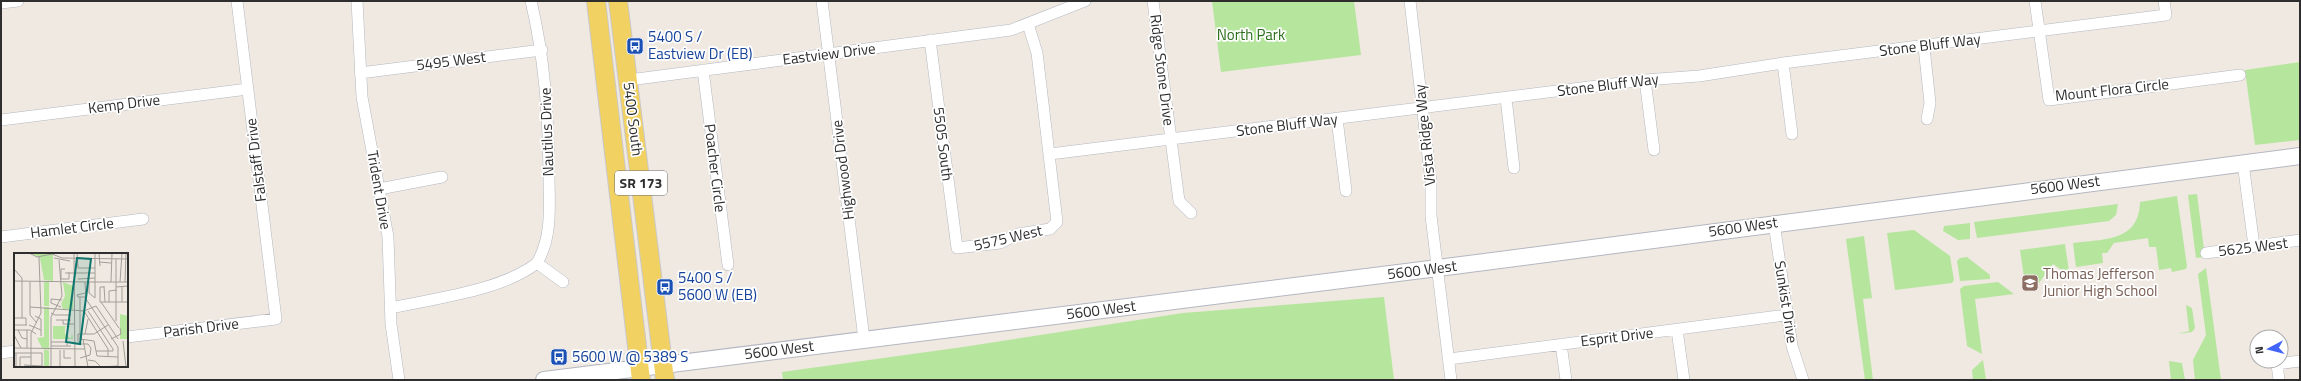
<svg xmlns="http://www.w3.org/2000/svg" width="2301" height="381" viewBox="0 0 2301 381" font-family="'Titillium Web',sans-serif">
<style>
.green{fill:#b6e59e}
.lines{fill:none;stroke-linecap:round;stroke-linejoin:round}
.street-casing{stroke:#b4b7c1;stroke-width:12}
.secondary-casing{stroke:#b4b7c1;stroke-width:18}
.primary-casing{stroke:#c9c9c9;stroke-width:20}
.street{stroke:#fff;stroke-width:11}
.secondary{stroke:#fff;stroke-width:16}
.primary{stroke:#f2d163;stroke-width:18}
.labels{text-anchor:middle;stroke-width:3.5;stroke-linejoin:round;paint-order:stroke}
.shield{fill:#fff;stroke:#6d6d6d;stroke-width:1}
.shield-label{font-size:14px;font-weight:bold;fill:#2e2e2e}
.park-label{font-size:15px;fill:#2c6e1b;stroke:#fff}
.transit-label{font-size:15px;fill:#164399;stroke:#fff;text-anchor:start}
.street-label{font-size:15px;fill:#2e2e2e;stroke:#fff}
.education-label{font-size:15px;fill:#785e54;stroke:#fff;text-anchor:start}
.inset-road{fill:none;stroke:#a29e99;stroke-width:1}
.view{fill:#0f766e;fill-opacity:0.15;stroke:#0f766e;stroke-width:2}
.inset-edge{fill:none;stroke:#2e2e2e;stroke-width:2}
</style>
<rect width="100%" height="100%" fill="#efe9e1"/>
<path class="green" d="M1212 1H1354L1361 55 1221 72Z
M2300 62V140L2255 145 2245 70Z
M2197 194 2205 257 2196 258 2188 195Z
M2177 196 2187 266 2186 269 2172 272 2171 268 2159 270 2156 247H2149L2148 238 2114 243 2107 253H2102L2103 263 2076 267 2073 243C2104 239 2139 242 2140 202Z
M2118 204 2116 215 2109 221 1977 238 1974 222Z
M1970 223V239L1958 240 1943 231 1944 226Z
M1914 230 1950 256 1954 280 1952 283 1895 290 1887 233Z
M1864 236 1872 298 1863 299 1873 380H1865L1846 239Z
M2065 244 2069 271H2063L2053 264 2039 283 2025 284 2020 250Z
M1967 257 1990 275V279L1960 281 1957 261 1960 258Z
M2206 268 2221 380H2195L2193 360 2206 335 2198 274Z
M1998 282 2014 294 1975 299 1982 354 1967 346 1960 289 1964 286Z
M1384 297 1394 380H783L782 372 963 347 1183 313Z
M2186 305 2192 308 2195 328 2192 332 2177 334 2189 331Z
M1983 360 1986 380H1973L1972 370Z
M2169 361 2182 363 2185 380H2171Z"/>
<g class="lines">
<defs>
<path id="street" d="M357 1 362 97 388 237 391 324 399 380
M531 1C545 60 548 113 549 174 549 205 553 235 537 263L563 282
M822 1 864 339
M1153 1 1179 201 1191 213
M1410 1 1431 182V216L1451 380
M2035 1 2049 100 2240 75
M1 3 18 1
M930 40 957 248 1000 243 1018 234 1050 229 1057 222 1037 53 1028 24
M1924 47 1930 103 1927 119
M1783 63 1792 134
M703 70 728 265
M360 73 542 50
M629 80 1011 30 1085 1
M1645 80 1654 150
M1506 98 1514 168
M1337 119 1346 191
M1 120 248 89
M1050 154 1645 80 1699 76 1783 63 2166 15 2164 1
M2243 163 2254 246
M379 189 442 177
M1774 223 1792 346 1803 380
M1 237 143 219
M2206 253 2300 240
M391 308C435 298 501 291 537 263
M1677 330 1684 380
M127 337 276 319 237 1
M1561 344 1566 380
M1 353 15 351
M1449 359 1786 315
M2279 380 2277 364 2300 361"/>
<path id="secondary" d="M544 380 1438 268 2300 156"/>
<path id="primary" d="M596 1 641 380
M618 1 665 380"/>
</defs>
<use href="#street" class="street-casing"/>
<use href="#secondary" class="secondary-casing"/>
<use href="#primary" class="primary-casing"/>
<use href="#street" class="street"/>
<use href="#secondary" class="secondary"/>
<use href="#primary" class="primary"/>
</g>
<defs>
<symbol id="bus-square" viewBox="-11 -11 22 22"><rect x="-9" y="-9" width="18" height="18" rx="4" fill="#1a4fb4" stroke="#fff"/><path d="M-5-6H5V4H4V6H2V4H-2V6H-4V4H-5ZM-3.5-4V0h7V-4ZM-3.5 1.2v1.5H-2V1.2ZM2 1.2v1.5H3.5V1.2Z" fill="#fff"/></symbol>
<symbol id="school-square" viewBox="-11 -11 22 22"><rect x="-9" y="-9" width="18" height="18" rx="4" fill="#8d6e63" stroke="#fff"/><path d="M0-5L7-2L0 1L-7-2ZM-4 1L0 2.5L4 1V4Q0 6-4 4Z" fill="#fff"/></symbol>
</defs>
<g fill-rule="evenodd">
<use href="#bus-square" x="625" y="36" width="20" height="20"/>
<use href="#school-square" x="2020" y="273" width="20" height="20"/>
<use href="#bus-square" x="655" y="277" width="20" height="20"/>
<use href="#bus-square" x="549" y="347" width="20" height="20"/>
</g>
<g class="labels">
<rect class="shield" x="615" y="171" width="52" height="24" rx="3"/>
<g class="shield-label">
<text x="641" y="188">SR 173</text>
</g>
<g class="park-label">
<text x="1251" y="40">North Park</text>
</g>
<g class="transit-label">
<text x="648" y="42">5400 S /<tspan x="648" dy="17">Eastview Dr (EB)</tspan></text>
<text x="678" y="283">5400 S /<tspan x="678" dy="17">5600 W (EB)</tspan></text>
<text x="572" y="362">5600 W @ 5389 S</text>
</g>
<g class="street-label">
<text transform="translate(1930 45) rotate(-7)" y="5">Stone Bluff Way</text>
<text transform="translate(829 54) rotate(-7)" y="5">Eastview Drive</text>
<text transform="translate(451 61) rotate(-7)" y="5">5495 West</text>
<text transform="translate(1162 70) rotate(83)" y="5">Ridge Stone Drive</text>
<text transform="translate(1608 85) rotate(-7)" y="5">Stone Bluff Way</text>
<text transform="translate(2112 90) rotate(-6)" y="5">Mount Flora Circle</text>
<text transform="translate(124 104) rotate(-7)" y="5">Kemp Drive</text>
<text transform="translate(633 119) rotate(83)" y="5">5400 South</text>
<text transform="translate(1287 125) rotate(-7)" y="5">Stone Bluff Way</text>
<text transform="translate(547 132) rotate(-92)" y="5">Nautilus Drive</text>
<text transform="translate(1425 135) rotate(-96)" y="5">Vista Ridge Way</text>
<text transform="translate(943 144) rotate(83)" y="5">5505 South</text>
<text transform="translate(256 160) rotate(-97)" y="5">Falstaff Drive</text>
<text transform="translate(715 168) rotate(83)" y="5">Poacher Circle</text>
<text transform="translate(843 170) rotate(-97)" y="5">Highwood Drive</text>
<text transform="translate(2065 185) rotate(-7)" y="5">5600 West</text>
<text transform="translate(379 190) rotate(80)" y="5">Trident Drive</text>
<text transform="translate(1743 227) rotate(-8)" y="5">5600 West</text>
<text transform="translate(72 228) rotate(-7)" y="5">Hamlet Circle</text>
<text transform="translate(1008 238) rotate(-13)" y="5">5575 West</text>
<text transform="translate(2253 247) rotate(-7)" y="5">5625 West</text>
<text transform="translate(1422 270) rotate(-7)" y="5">5600 West</text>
<text transform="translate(1786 302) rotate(81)" y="5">Sunkist Drive</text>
<text transform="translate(1101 310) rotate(-7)" y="5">5600 West</text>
<text transform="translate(201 328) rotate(-7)" y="5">Parish Drive</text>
<text transform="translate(1617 337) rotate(-7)" y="5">Esprit Drive</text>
<text transform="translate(779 350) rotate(-7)" y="5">5600 West</text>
</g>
<g class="education-label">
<text x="2043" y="279">Thomas Jefferson<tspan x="2043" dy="17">Junior High School</tspan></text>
</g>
</g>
<g transform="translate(14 253)">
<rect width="114" height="114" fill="#efe9e1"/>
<path d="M16 0 39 1V28L30 27 26 5ZM30 29H35V53H30ZM49 29 59 33V56H49L47 51 51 43ZM30 54H35V97L28 95 23 85 30 84ZM106 61 114 63V86H106ZM39 73H59L51 74V81L57 86 58 80 59 86H39ZM30 96 35 98V113H30Z" fill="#b6e59e"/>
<path class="inset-road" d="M15 0 23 4 38 1 48 5 114 6M60 0 61 114M81 0H63L64 15H81M81 0V45M40 5 56 8M102 6V68M85 9 97 10M86 13 85 0H103M0 16 8 25V65M51 16H47V26H55V19M51 20H81M64 26 81 25M0 28 75 29M16 29V62L23 70M71 29 72 46 104 94V114M73 29H114M75 29V40L81 45M97 29 98 0M106 29 108 0M111 29 112 0M90 33 91 49M90 34H86V49H114M102 34 114 33M108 34V49M71 40 63 42 64 44H71M66 44V86L80 88 83 103 104 104M87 49 105 75M95 49V38L103 37M16 54 70 58 82 53 104 86M47 54 37 50V46L48 47M70 58 94 96V103M74 58 99 96V98H82M37 60 41 62H57M21 63 27 66V83M0 65H12V72M42 67H57M49 67V71H60M0 72H13M15 72 27 77M0 77H16L22 81M4 77 8 85 13 86M13 77V95M71 81 74 66M0 82 7 95M69 86 74 114M97 86 107 81 106 75M109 88 112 114M37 89H53V93M64 89V81H80L94 72M66 91H74L77 95 76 102 66 105M37 93H57M0 95 70 96M46 97V114M50 97V105H57M0 100H28V114M2 100V114M74 107 81 108 87 114M10 112 28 113M6 114V104H17M17 114V80L27 60 25 4M37 114V64L48 43 45 7M87 114 104 113"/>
<path class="view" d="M63 5 77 6 66 91 52 89Z"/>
<rect width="114" height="114" class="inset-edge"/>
</g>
<rect width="2301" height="381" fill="none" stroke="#2e2e2e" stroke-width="4"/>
<g transform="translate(2269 349) rotate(263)"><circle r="19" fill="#ffffff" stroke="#ababab"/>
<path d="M0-3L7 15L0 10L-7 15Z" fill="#4264fb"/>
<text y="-6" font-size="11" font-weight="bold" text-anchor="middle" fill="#2e2e2e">N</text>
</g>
</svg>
